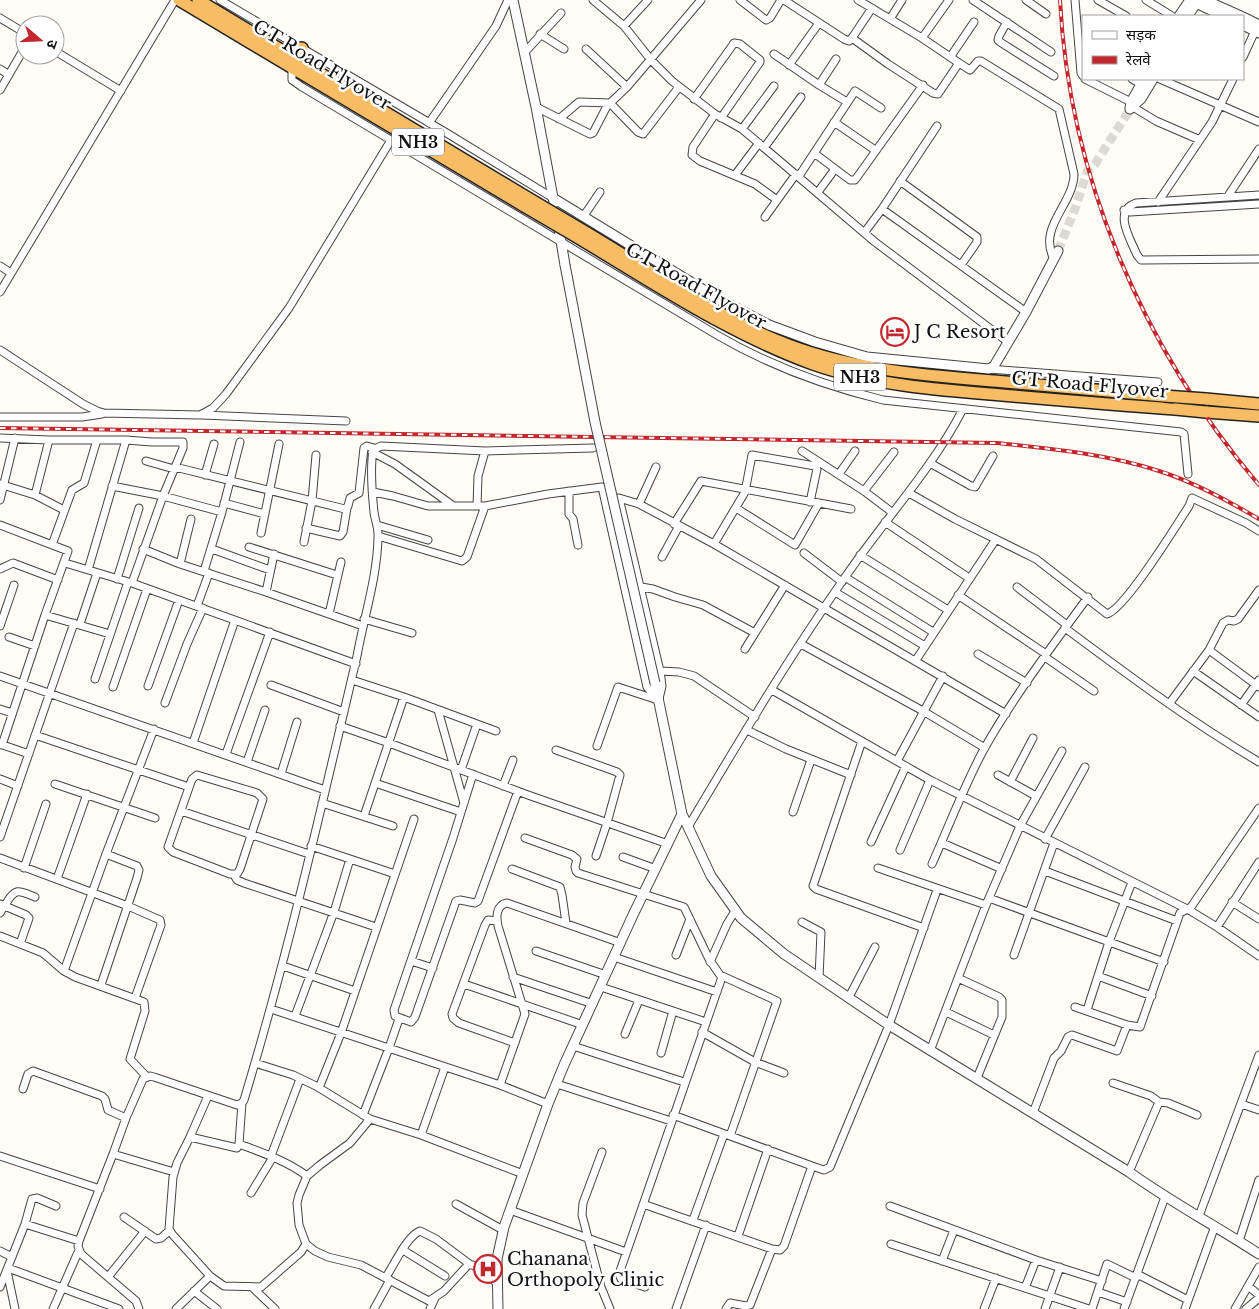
<svg xmlns="http://www.w3.org/2000/svg" width="1259" height="1309" viewBox="0 0 1259 1309" font-family="'Libre Baskerville','Noto Sans Devanagari',serif">
<style>
.lines{fill:none;stroke-linecap:round;stroke-linejoin:round}
.tertiary-tunnel{stroke:#dbdad3;stroke-width:9;stroke-dasharray:9 4.5;stroke-linecap:butt}
.minor-casing{stroke:#444;stroke-width:9}
.tertiary-casing{stroke:#444;stroke-width:11}
.trunk-casing{stroke:#222;stroke-width:14}
.minor{stroke:#fff;stroke-width:7}
.tertiary{stroke:#fff;stroke-width:9}
.trunk{stroke:#f7bc64;stroke-width:11}
.rail-casing{stroke:#c4262e;stroke-width:4}
.rail{stroke:#fff;stroke-width:2;stroke-dasharray:5.5;stroke-linecap:butt}
.tertiary-bridge-casing{stroke:#444;stroke-width:11;stroke-linecap:butt}
.trunk-bridge-casing{stroke:#222;stroke-width:14;stroke-linecap:butt}
.tertiary-bridge{stroke:#fff;stroke-width:9}
.trunk-bridge{stroke:#f7bc64;stroke-width:11}
.labels{text-anchor:middle;stroke-width:5;stroke-linejoin:round;paint-order:stroke}
.shield{fill:#fff;stroke:#585858;stroke-width:1}
.shield-label{font-size:16px;font-weight:bold;fill:#111}
.street-label{font-size:18px;fill:#111;stroke:#fff}
.poi-label{font-size:18px;fill:#111;stroke:#fff;text-anchor:start}
</style>
<rect width="100%" height="100%" fill="#fffdf5"/>
<g class="lines">
<path class="tertiary-tunnel" d="M1058 251 1076 206 1087 172 1095 164 1129 111"/>
<defs>
<path id="minor" d="M220 0 445 132 553 198
M593 0 624 26 651 60 672 81 715 114 742 129 875 242 1008 342
M740 0 766 20 770 18 781 0
M784 0 844 39 849 41 852 38 888 64 933 93 938 94 959 63 922 38 858 0
M973 0 1051 52
M1026 0 1046 14
M1075 0 1081 73 1083 76
M1098 0 1126 16
M1146 0 1172 16
M0 18 25 33
M890 19 902 0
M1007 22 999 36 998 40 1000 42 1054 76
M624 26 648 0
M540 34 564 49
M852 38 872 8
M922 38 949 0
M586 49 627 87 701 0
M55 51 121 91
M524 53 561 13
M774 54 819 85 847 102
M951 56 974 22
M1243 57 1255 31
M959 63 970 70 978 61H981L1059 109 1074 174C1074 204 1037 227 1054 259
M789 65 819 23
M292 67V80L302 87 717 335C770 366 825 386 883 400L1181 432 1184 434 1188 474
M0 69 9 75
M1085 79 1131 102
M1132 79 1141 84
M1160 79 1259 122
M819 85 836 59
M0 90 25 47
M694 99 732 46 734 43 740 44 760 60V62L721 118
M536 107 590 134 593 133 607 106 627 87
M1133 107 1156 121 1200 140
M715 114 693 147 692 155 700 161 755 184 777 200
M559 119 579 102 610 103 638 132 643 134 679 87
M834 122 875 150
M429 123 496 26 508 0
M742 129 774 86
M764 148 801 97
M814 153 850 180H855L923 85
M735 175 759 143
M799 176 855 91 881 108
M900 181 977 237V242L961 265
M818 192 835 169
M1259 195 1136 203C1112 211 1131 240 1137 255L1141 260 1259 259
M1228 196 1259 149
M1158 202 1212 122 1233 79
M882 209 937 126
M1124 210 1130 212 1259 204
M583 217 600 192
M765 217 796 174
M864 233 882 209 1026 312
M0 266 11 273
M0 292 175 0
M0 350 83 404 97 411 104 413 200 415 213 408 226 394 289 308 391 140
M989 369 1158 382
M202 415 346 421
M0 417H82L102 414
M0 438 49 440H126L152 442H183V448L163 496 132 583
M802 451 864 491 893 513
M372 452 395 464 452 505
M146 461 174 469
M930 463 971 486 975 487 993 456
M175 467 345 509 348 506 350 498 359 493 364 448 367 446 374 448
M839 474 855 451
M205 475 214 444
M0 484 35 495 64 510
M112 486 163 496 222 512
M569 491V514L573 519 578 545
M864 491 894 452
M373 492 393 496 428 506H485L548 494 602 487 647 687 658 700
M909 493 955 519 1036 559 1107 614C1125 609 1176 526 1189 506L1192 498 1246 523 1259 531
M35 495 49 440
M0 500 15 438
M224 503 265 514
M639 504 656 467
M477 506 478 476 485 451
M736 508 795 545 819 503
M885 522 969 578
M674 524 701 481 851 509
M0 525 68 551 45 615 2 745
M377 525 428 540
M306 528 340 536 343 532 347 508
M261 533 279 444
M378 536 462 561 467 557 485 506
M304 542 312 501 316 455
M714 544 745 492 752 455 815 466 817 469 810 502
M52 545 72 490 84 483 97 440
M249 547 337 575
M143 549 180 564 266 592 363 626
M212 549 270 570
M804 553 842 582
M860 555 948 610
M662 557 679 526
M65 563 132 583 356 664
M180 564 191 519
M0 569 13 563 58 580
M88 570 126 440
M204 571 222 512 240 442
M845 577 933 632
M117 579 139 508
M641 587 653 589 675 597 703 605 755 633
M1017 587 1067 625
M266 592 274 554
M835 592 925 646
M958 595 1046 654
M197 606 209 573
M329 614 341 562
M45 615 110 634
M364 619 412 633
M80 624 97 573
M0 626 14 585
M1065 628C1128 675 1191 722 1259 762
M9 637 35 646
M801 644 923 711 985 748
M745 649 785 585
M1209 650 1259 687
M978 654 1027 683
M1045 657 1094 691
M916 660 996 539
M660 671 679 672 694 676 755 717
M1193 671 1259 717
M0 676 325 790
M95 679 128 582
M352 680 404 697 496 731
M271 685 344 712
M148 686 179 600
M113 687 147 589
M772 690 930 780 1189 910 1217 927 1259 956
M659 699 662 686 660 671 619 498 639 504 714 544 1006 714
M165 703 187 644 203 608
M1169 704 1209 650 1223 623 1228 620 1234 621 1238 619 1259 590
M1241 705 1259 680
M0 709 12 713
M438 710 464 803
M340 726 389 743 528 795 668 844
M747 730 786 749 851 775
M35 735 189 787
M862 741 813 886 816 889 924 928
M193 743 235 620
M0 744 29 754
M597 746 618 687 658 700
M556 750 617 772 620 775 607 823 596 856
M226 754 270 632
M897 761 943 676
M247 762 265 710
M461 770 477 724
M281 774 297 722
M473 774 453 838 394 1010 395 1016 411 1022 415 1017 456 901 460 900 475 903 478 901 518 791
M197 775 257 793 263 799 240 869 237 874H230L173 852 168 847 192 779Z
M998 775 1036 796
M0 779 18 786
M1010 782 1033 738
M375 783 461 812
M55 784 155 818
M503 786 513 760
M322 803 393 826
M181 811 309 854
M793 812 811 760
M364 816 404 697
M688 827C739 741 790 655 848 573 886 518 932 469 963 409
M0 837 74 623
M525 838 572 855 577 859 575 867 576 871 578 873 684 907 709 959 720 975 777 1001 730 1136
M1045 839 1085 767
M871 842 906 766
M942 843 1002 869
M311 846 395 874
M900 850 930 780
M623 857 656 869
M0 858 128 906 160 920 161 925 135 998
M932 864C949 826 964 786 984 749 1014 696 1052 646 1088 597
M24 868 46 804
M878 868 986 905
M512 869 560 887 562 895 566 923
M1045 871 1177 921
M234 875 237 880 244 883 376 927
M57 879 87 794
M989 898 1164 962
M1232 902 1259 919
M0 904 26 915 29 918 20 944
M0 913C2 909 4 906 7 902 16 887 20 891 35 897
M497 921 488 920 485 925 452 1014 453 1018 459 1023 515 1043
M802 922 821 932 819 978
M1217 927 1259 862
M0 936 43 953 64 971 75 977 144 1002 145 1011 130 1059 147 1077
M536 951 606 975
M676 955 690 919
M1014 955 1054 843
M614 957 717 992
M411 961 433 968
M710 962 727 924 735 911
M283 966 355 991
M64 971 106 854 154 729
M1098 976 1152 996
M513 977 593 1004
M958 978 999 997 1002 1000V1017L977 1078
M464 984 583 1025
M101 985 137 878 139 870 137 866 106 854
M601 987 706 1022
M849 997 875 947
M1075 1007 1127 1025 1140 1027 1180 913 1191 907 1259 808
M271 1009 500 1085 548 1104
M1087 1010 1109 942 1132 882
M946 1012 994 1035
M295 1016 334 912 350 859
M702 1032 755 1062 784 1073
M625 1034 639 1000
M573 1046 684 1082
M930 1051 986 905 1020 826 1062 751
M661 1053 673 1011
M255 1063 293 1075 316 1086 370 1119 421 1135 523 1174
M1113 1083 1151 1096 1159 1102
M557 1084 671 1121
M500 1085 525 1014 498 926C496 917 496 905 507 903L621 943
M319 1088 341 1033 414 819
M23 1089 28 1074 33 1071 102 1096 105 1099 108 1110 126 1118
M208 1096 190 1137 177 1163 173 1177 169 1229 172 1234 210 1276
M1241 1104 1259 1110
M1033 1113 1054 1058 1061 1051 1068 1037 1072 1035 1117 1051 1127 1025
M363 1115 389 1048 399 1019
M673 1115 812 1166 824 1170 830 1167 889 1025 937 890
M421 1135 445 1067
M190 1137 237 1148 239 1144 242 1103
M239 1144C263 1153 287 1161 307 1176
M602 1152 583 1203 582 1215 601 1287 610 1309
M113 1154 174 1172
M0 1156 100 1189
M271 1156 300 1079
M1129 1172 1159 1102 1168 1103 1197 1115
M251 1193 273 1157
M456 1204 503 1230
M643 1204 772 1249 780 1250 784 1246 812 1166
M890 1206 1036 1260 1102 1281
M510 1210 626 1252
M1199 1216 1259 1055
M124 1217 156 1239 161 1238 169 1231
M693 1220 724 1134
M25 1224 79 1241
M738 1236 768 1149
M1239 1241 1259 1180
M306 1244 315 1251 328 1257 361 1265 429 1301 444 1291 468 1265H473L497 1283
M891 1244 1089 1309
M403 1250 445 1276
M0 1251 12 1257
M942 1261 954 1230
M8 1268 119 1309
M7 1271 15 1309
M1137 1274 1188 1300
M108 1277 145 1231
M386 1277C394 1265 407 1236 420 1231L436 1239 471 1265
M1248 1286 1259 1295
M0 1287 25 1224 32 1199 37 1198 56 1206
M645 1287 621 1279 619 1274 722 977
M253 1288 275 1309
M1025 1288 1036 1260
M194 1291 217 1309
M1098 1292 1127 1302
M53 1309 79 1250
M139 1309 136 1301 81 1254 78 1246 79 1241 113 1154 126 1118 143 1079 150 1076 154 1077 237 1105 242 1103 244 1100C288 954 322 805 357 656 364 617 377 578 378 538 379 529 375 521 374 512 372 493 370 469 373 450L381 446 485 451 593 448
M176 1309 210 1276 224 1286 261 1287 301 1252 306 1244 299 1225 297 1203 299 1195 307 1176 320 1165 350 1143 370 1119
M374 1309 390 1280
M430 1309 435 1298
M676 1309 706 1225
M726 1309 730 1303 746 1306 750 1305 772 1249
M984 1309 996 1278
M1045 1309 1060 1267
M1092 1309 1107 1264 1136 1278
M1124 1309 1165 1197
M1185 1309 1215 1226
M1235 1309 1259 1267
M1246 1309 1259 1298"/>
<path id="tertiary" d="M513 0 536 107 554 203
M1205 0 1241 16
M1179 16 1190 0 1223 16
M1188 16 1198 0
M1243 17 1259 25
M1243 25 1259 33
M1130 108 1141 99 1153 79
M1130 109 1131 102 1144 79
M553 198 717 298 769 325 815 342 867 357 989 369 994 366 1026 312 1058 251
M558 223 565 265
M655 683 682 814 711 876 741 918 784 954 889 1025 1129 1172C1171 1202 1216 1226 1259 1254
M498 1309 497 1259 504 1227 548 1104 564 1065 633 915 682 814"/>
<path id="trunk" d="M179 0 524 206
M198 0 528 198
M297 59 302 48
M582 230C645 267 708 312 776 340 845 369 920 375 994 381 1051 386 1107 391 1164 396
M577 237C654 283 728 333 813 364 873 385 939 390 1002 395 1060 400 1118 405 1175 409
M1206 399 1259 404
M1206 412 1259 416"/>
</defs>
<use href="#minor" class="minor-casing"/>
<use href="#tertiary" class="tertiary-casing"/>
<use href="#trunk" class="trunk-casing"/>
<use href="#minor" class="minor"/>
<use href="#tertiary" class="tertiary"/>
<use href="#trunk" class="trunk"/>
<defs>
<path id="rail" d="M1060 0C1069 178 1144 350 1259 485
M0 428 997 443C1052 449 1107 454 1159 471 1194 482 1228 501 1259 519"/>
</defs>
<use href="#rail" class="rail-casing"/>
<use href="#rail" class="rail"/>
<defs>
<path id="tertiary-bridge" d="M565 265 595 422 655 683"/>
<path id="trunk-bridge" d="M528 198 582 230
M524 206 577 237
M1164 396 1206 399
M1175 409 1206 412"/>
</defs>
<use href="#tertiary-bridge" class="tertiary-bridge-casing"/>
<use href="#trunk-bridge" class="trunk-bridge-casing"/>
<use href="#tertiary-bridge" class="tertiary-bridge"/>
<use href="#trunk-bridge" class="trunk-bridge"/>
</g>
<defs>
<symbol id="hotel-ring" viewBox="-11 -11 22 22"><circle r="9.5" fill="#fff" stroke="#c4262e" stroke-width="1.5"/><path d="M-6-4.5h1.5V1H6V5H4.5V3h-9V5H-6ZM-4 0a1.8 1.8 0 1 1 3.6 0ZM.5 0V-2.5h3Q6-2.5 6 0Z" fill="#c4262e"/></symbol>
<symbol id="hospital-ring" viewBox="-11 -11 22 22"><circle r="9.5" fill="#fff" stroke="#c4262e" stroke-width="1.5"/><path d="M-5-5h3v3.5h4V-5h3V5h-3V1.5h-4V5h-3Z" fill="#c4262e"/></symbol>
</defs>
<g fill-rule="evenodd">
<use href="#hotel-ring" x="879" y="316" width="32" height="32"/>
<use href="#hospital-ring" x="472" y="1253" width="32" height="32"/>
</g>
<g class="labels">
<g class="shield">
<rect x="392" y="128.5" width="52" height="27" rx="4"/>
<rect x="834" y="363.5" width="52" height="27" rx="4"/>
</g>
<g class="shield-label">
<text x="418" y="148">NH3</text>
<text x="860" y="383">NH3</text>
</g>
<g class="street-label">
<text transform="translate(322 65) rotate(31)" y="6">GT Road Flyover</text>
<text transform="translate(696 286) rotate(29)" y="6">GT Road Flyover</text>
<text transform="translate(1090 385) rotate(5)" y="6">GT Road Flyover</text>
</g>
<g class="poi-label">
<text x="914" y="338">J C Resort</text>
<text x="507" y="1265">Chanana<tspan x="507" dy="21">Orthopoly Clinic</tspan></text>
</g>
</g>
<rect x="1082" y="15" width="162" height="65" fill="#ffffff" stroke="#a0a0a0"/>
<rect x="1092" y="31" width="25" height="8" fill="#ffffff" stroke="#a0a0a0"/>
<text x="1126" y="40" font-size="15" fill="#111111">सड़क</text>
<rect x="1092" y="56" width="25" height="8" fill="#c4262e" stroke="#a0a0a0"/>
<text x="1126" y="65" font-size="15" fill="#111111">रेलवे</text>
<g transform="translate(40 40) rotate(109)"><circle r="24" fill="#ffffff" stroke="#a0a0a0"/>
<path d="M0-4L9 19L0 12L-9 19Z" fill="#c4262e"/>
<text y="-8" font-size="14" font-weight="bold" text-anchor="middle" fill="#111111">उ</text>
</g>
</svg>
